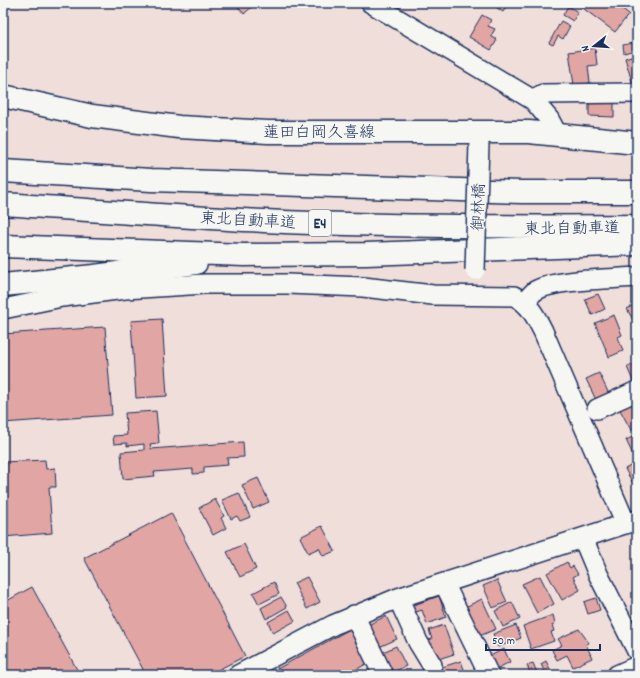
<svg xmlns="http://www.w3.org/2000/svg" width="640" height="678" viewBox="0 0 640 678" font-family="Dekko,'Klee One',sans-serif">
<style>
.building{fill:#e1a6a3;stroke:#1b2f5e}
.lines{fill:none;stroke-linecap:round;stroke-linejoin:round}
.minor-casing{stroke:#1b2f5e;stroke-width:22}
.major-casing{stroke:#1b2f5e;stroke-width:25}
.highway-casing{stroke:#1b2f5e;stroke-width:25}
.minor{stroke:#f6f6f2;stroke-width:19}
.major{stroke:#f6f6f2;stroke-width:22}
.highway{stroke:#f6f6f2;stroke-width:22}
.minor-bridge-casing{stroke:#1b2f5e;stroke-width:22;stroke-linecap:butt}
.minor-bridge{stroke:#f6f6f2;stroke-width:19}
.labels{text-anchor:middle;stroke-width:3;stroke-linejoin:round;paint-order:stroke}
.shield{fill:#f6f6f2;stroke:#5d6b8a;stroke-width:1}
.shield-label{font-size:15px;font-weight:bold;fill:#1b2f5e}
.street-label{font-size:16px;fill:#1b2f5e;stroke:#f6f6f2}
</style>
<rect width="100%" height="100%" fill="#f0deda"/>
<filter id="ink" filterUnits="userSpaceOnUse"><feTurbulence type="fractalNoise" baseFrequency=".025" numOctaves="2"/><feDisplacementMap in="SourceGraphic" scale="8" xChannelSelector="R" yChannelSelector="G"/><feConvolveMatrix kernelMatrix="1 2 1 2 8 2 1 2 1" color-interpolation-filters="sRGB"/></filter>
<g filter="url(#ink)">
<path class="building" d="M235 3H256L244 14Z
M490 3H508L503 12Z
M576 3H615L629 14 615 32Z
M568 6 578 12 573 21 563 15Z
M482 15 491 20 488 26 495 29 491 36 497 40 491 50 469 37Z
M561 21 570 26 563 39 558 36 553 45 549 43Z
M633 43 635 50 624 53 623 45Z
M595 48 597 65 588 66 590 83 574 85 569 52Z
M637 54V81L632 82 625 58Z
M589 101H614V117L589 116Z
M598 294 605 309 592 315 585 299Z
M637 303V327L627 309Z
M614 315 622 335 618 337 623 351 609 357 595 323Z
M162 319 167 396 136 398 131 321Z
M105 327 112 415 3 423V334Z
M637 363V382L634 383 627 367Z
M599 373 609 394 596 400 586 379Z
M635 400 637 403V427L631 430 619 408Z
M156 411 159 443 150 444 151 449 243 442 244 457 227 458 228 465 204 467V473L193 474V469L154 472 155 476 123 479 121 452 144 450V444L127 446V443L114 444 113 436 127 435 125 413Z
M637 435V455L634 457 626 440Z
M45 460 46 469 55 468 56 487H49L52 533 3 537V462Z
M637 462V491L625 469Z
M258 478 269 502 253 509 242 485Z
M239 493 250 517 240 521 237 516 231 519 222 500Z
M215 499 224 516 221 518 226 528 213 535 199 508Z
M171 513 245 656 208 675H187L186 673 183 675H146L84 558Z
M322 526 335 551 323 556 319 548 308 553 300 537Z
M244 544 256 569 240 577 227 552Z
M567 562 570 568 573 566 578 574 573 577 580 590 562 600 547 573Z
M540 576 554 604 537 613 522 584Z
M307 577 320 602 307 609 294 583Z
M497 580 507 602 493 608 483 586Z
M274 582 279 594 259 604 253 593Z
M32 587 80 675H4L3 673V603Z
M439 596 446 617 427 624 422 610 413 613 411 606Z
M281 597 287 607 266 619 261 608Z
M596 598 600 610 588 614 584 602Z
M482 599 496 629 477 637 463 608Z
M512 602 520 619 503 627 495 611Z
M289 610 295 621 273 633 268 622Z
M553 615 555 623 552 625 554 631 551 632 554 641 531 649 523 626Z
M386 616 397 639 377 648 366 626Z
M444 625 454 654 438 659 435 652 431 654 427 640 432 639 429 630Z
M516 625 521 638 498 647 493 634Z
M350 629 368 663 346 675H266Z
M579 629 589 643 586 644 592 658 573 667 567 655 557 660 552 650 562 645 558 639Z
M396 646 406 666 389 674 379 654Z
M504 649 510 662 492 671 486 658Z
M461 661 466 675H444L442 667Z
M546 661 553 675H546L541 664Z
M533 663 538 675H531L527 665Z"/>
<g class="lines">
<defs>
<path id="minor" d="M371 3 533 100 549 119 557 134
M533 100 543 94 637 93
M525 303C528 299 531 294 535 291 553 279 614 279 637 277
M3 309 62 297 125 289 205 284H287L363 287 433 295 514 296C529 303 536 317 543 331L626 524
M597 409 637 391
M583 538 598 574 637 651
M444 583 489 675
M398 598 418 642 432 665
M354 615 383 675
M238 675 333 625 398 598 637 520
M617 675 637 666"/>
<path id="major" d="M3 96 92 116 179 127 268 132H529L637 143"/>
<path id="highway" d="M3 171 151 180 522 192H637
M3 204C90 210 177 217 264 221 388 227 513 227 637 226
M3 246 244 255 366 254 637 244
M3 285 94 276 196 263"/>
</defs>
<use href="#minor" class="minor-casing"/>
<use href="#major" class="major-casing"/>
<use href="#highway" class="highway-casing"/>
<use href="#minor" class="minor"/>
<use href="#major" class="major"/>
<use href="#highway" class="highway"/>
<defs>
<path id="minor-bridge" d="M475 270 479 144"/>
</defs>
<use href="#minor-bridge" class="minor-bridge-casing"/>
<use href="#minor-bridge" class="minor-bridge"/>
</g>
</g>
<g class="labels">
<rect class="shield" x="309" y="210" width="22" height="26" rx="3"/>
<g class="shield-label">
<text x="320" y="228">E4</text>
</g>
<g class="street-label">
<text x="319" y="137">蓮田白岡久喜線</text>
<text transform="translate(477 207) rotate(-88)" y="6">御林橋</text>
<text transform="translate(248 219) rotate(3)" y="6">東北自動車道</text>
<text transform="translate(572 227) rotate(-1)" y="6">東北自動車道</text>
</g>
</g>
<rect width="640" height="678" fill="none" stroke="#f6f6f2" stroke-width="16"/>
<rect x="8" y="8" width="624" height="662" fill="none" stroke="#1b2f5e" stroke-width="1.5" filter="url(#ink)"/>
<g transform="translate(594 46) rotate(253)" stroke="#f6f6f2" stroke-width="3" paint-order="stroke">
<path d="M0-3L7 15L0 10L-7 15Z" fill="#1b2f5e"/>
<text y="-6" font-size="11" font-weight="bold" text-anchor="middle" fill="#1b2f5e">N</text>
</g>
<path d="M486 644v6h114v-6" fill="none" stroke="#1b2f5e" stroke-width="2"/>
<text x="492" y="644" font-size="12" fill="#1b2f5e" stroke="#f6f6f2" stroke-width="3" paint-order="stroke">50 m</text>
</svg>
